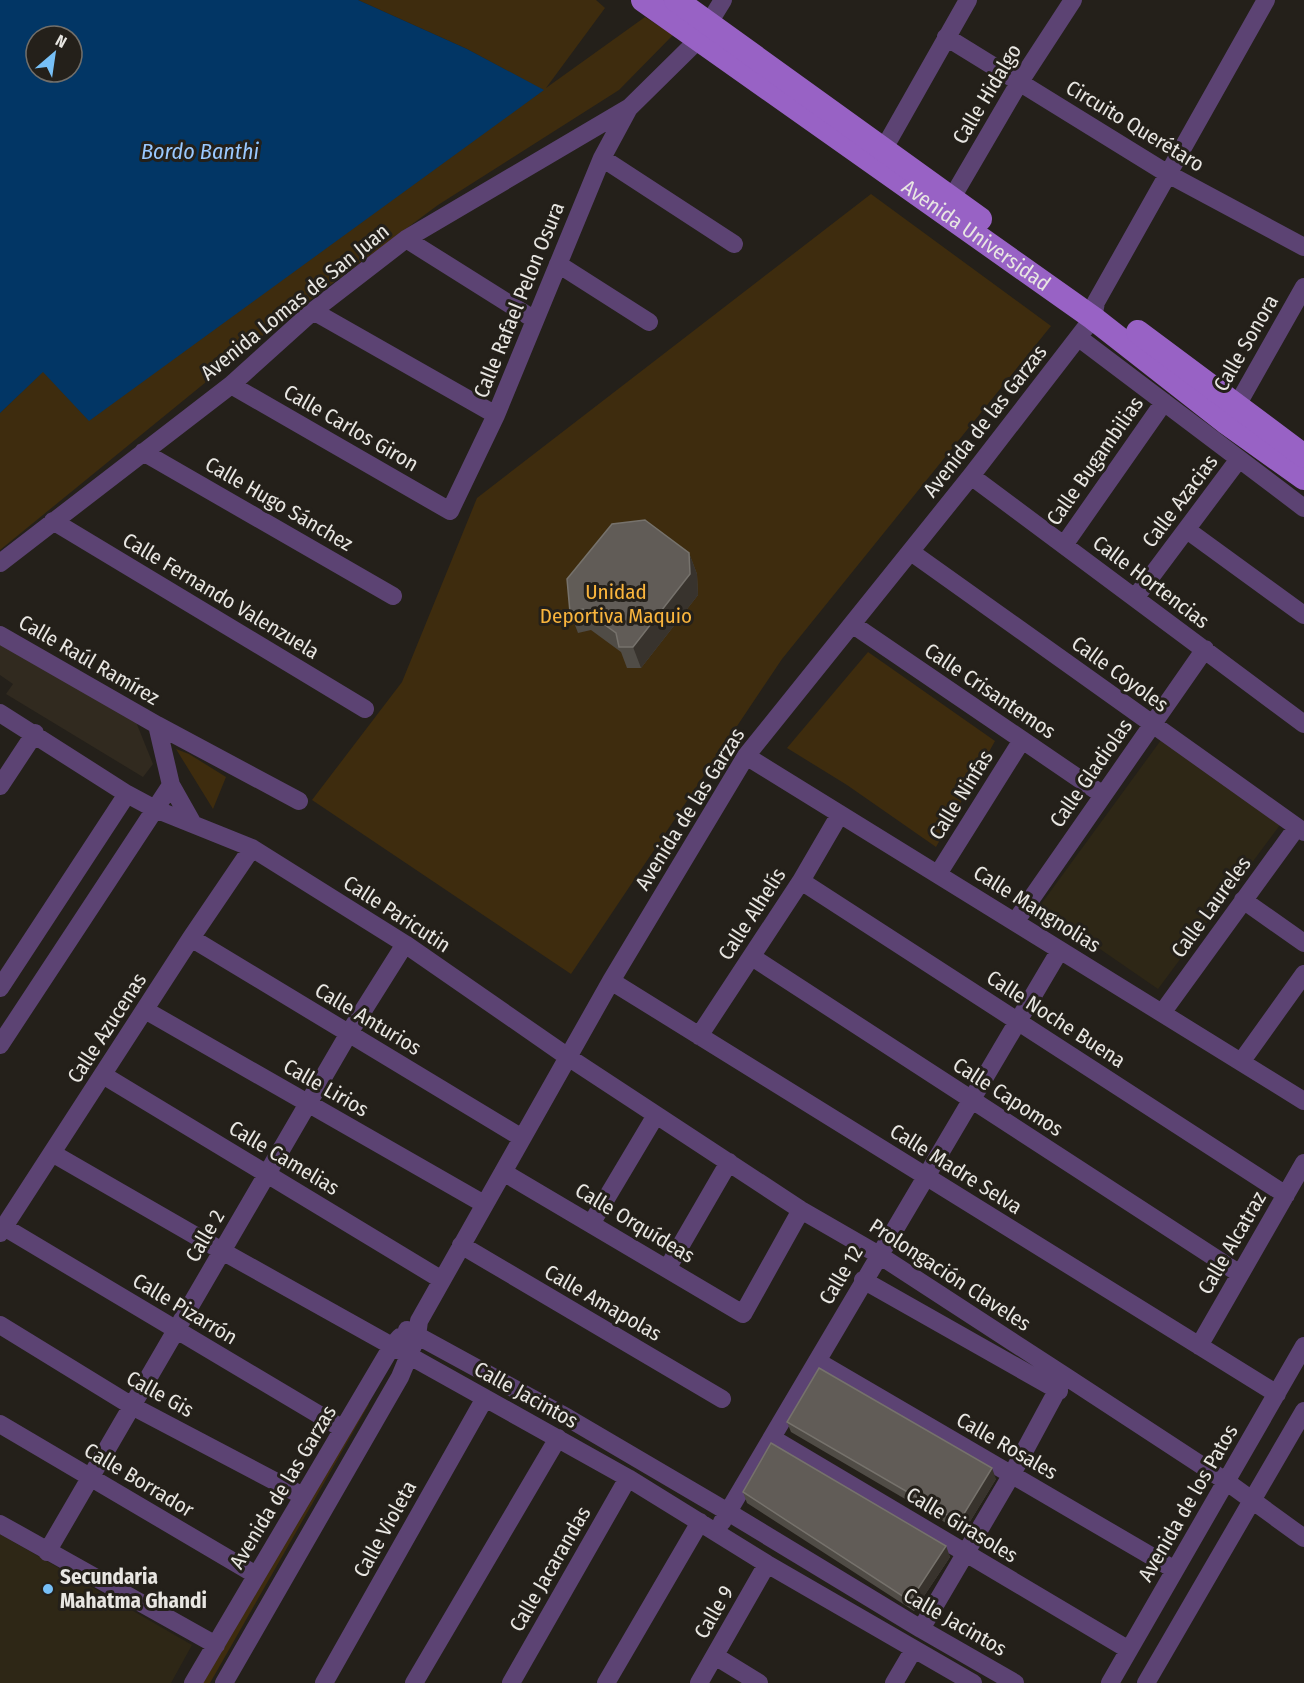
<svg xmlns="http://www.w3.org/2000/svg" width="1304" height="1683" viewBox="0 0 1304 1683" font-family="'Fira Sans Condensed',sans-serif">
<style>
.built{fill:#312a1f}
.education{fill:#2e2716}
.green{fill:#3e2c0e}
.water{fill:#023665;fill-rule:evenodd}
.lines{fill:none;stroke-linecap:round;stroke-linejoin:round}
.minor{stroke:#5c4373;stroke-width:18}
.major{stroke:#9862c5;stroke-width:24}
.wall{fill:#504c46}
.shaded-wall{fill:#38332d}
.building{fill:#615c57;stroke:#76726c;stroke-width:1.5}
.poi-dot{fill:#77c0f7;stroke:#24201a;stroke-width:2}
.labels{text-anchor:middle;stroke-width:6;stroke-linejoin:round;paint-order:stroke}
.street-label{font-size:21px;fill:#e8e6e2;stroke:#24201a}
.park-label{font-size:21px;fill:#fab53d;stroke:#24201a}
.poi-label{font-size:21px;font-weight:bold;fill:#e8e6e2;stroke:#24201a;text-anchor:start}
.water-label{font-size:22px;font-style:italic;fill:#9ac9ff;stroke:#24201a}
</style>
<rect width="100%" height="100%" fill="#24201a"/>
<path class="built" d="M0 640 136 722 153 764 143 777 6 694 13 684 0 675Z"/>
<path class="education" d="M1161 740 1280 825 1158 989 1039 907Z
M0 1534 192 1645 171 1683H0Z"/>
<path class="green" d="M358 0H596L605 8 546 88 645 17 673 35 619 90 438 205 271 329 0 550V413L43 371 89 420 543 90 467 49Z
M871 194 1051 326 782 659 571 974 312 800 402 682 477 498Z
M868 652 995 741 936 847 847 785 787 748Z
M176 749 189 754 226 777 213 809Z
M363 1401 369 1404 210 1683H199Z"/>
<path class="water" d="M0 0H358L467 49 544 90 89 421 43 372 0 413ZM36 36H72V72H36Z"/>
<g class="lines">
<path class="minor" d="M946 37 1168 174 1304 247
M602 158 734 244
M878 159 968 0
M946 208 1019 83 1073 0
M406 239 535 320
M558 264 649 322
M313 311 496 415
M1079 338 1304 508
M231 385 450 511 496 415 602 158 629 108
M1231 416 1304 287
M143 452 393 596
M971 476 1304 724
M53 521 365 709
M1187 530 1304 615
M1064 545 1164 402
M911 552 1304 832
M0 563 231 385 313 311 406 239 630 107 699 39 723 0
M1135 598 1239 459
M852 624 1103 795
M0 635 157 725 171 785 193 824
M0 713 127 794 155 809 252 848 405 944 568 1057 801 1210 879 1255 1065 1376 1227 1482 1304 1538
M157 725 299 801
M746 756 1304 1101
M0 786 35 733
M938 874 1022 740
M801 881 1286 1195
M1243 900 1304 943
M1015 922 1205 649
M191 938 522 1138
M752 957 1240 1274
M611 981 1277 1394
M0 988 127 794
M145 1010 484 1204
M1162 1013 1297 827
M699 1036 801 881 840 814
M0 1045 171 785
M1241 1062 1304 974
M103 1075 442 1280
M52 1153 222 1251 628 1478 767 1564 973 1683
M503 1172 743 1314 801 1210
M591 1224 656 1115
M4 1227 343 1429
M0 1233 191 938 252 848
M461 1245 722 1399
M667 1269 729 1162
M863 1280 1059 1391
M0 1325 132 1406 303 1496
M407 1330 568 1418 728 1512 921 1629 1015 1683
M1199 1346 1304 1163
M817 1361 1175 1570
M0 1424 256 1575
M772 1438 1129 1650
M722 1522 1060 950
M0 1524 216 1645
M47 1552 349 1033 405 944
M921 1629 1012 1474 1065 1376
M715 1656 759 1683
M193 1683 392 1346 400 1337
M224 1683 400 1377 417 1336 419 1321 611 981 746 756 971 476 1093 318 1096 302 1266 0
M324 1683 485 1398
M414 1683 558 1438
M511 1683 628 1478
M606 1683 700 1522
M699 1683 767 1564
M894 1683 914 1649
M1110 1683 1304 1346
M1146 1683 1304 1411"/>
<g class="major">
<path id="s1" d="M643 0 1093 318 1227 423 1304 478"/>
<path d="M676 0 980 219"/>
<path d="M1138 332 1304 456"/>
</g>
</g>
<path class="wall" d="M689 553 697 574 698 595 641 668H627L621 652 591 630 578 633 570 612Z
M787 1422 996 1479 963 1533 791 1432Z
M743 1492 946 1546 950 1557 914 1611 747 1503Z"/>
<path class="shaded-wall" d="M689 553 697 574 698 595 641 668 633 647Z
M992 1468 996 1479 963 1533 959 1522Z
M946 1546 950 1557 914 1611 910 1601Z"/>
<path class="building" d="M645 520 689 553 690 574 633 647H619L616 633 583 609 570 612 567 579 612 524Z
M819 1368 992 1468 959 1522 787 1422Z
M771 1443 946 1546 910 1601 743 1492Z"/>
<circle class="poi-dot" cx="48" cy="1589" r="6"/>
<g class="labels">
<g class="street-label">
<text transform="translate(987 94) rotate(-59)" y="7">Calle Hidalgo</text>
<text transform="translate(1135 126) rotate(31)" y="7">Circuito Querétaro</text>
<text dy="7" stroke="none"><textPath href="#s1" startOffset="408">Avenida Universidad</textPath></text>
<text transform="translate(519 300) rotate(-68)" y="7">Calle Rafael Pelon Osura</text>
<text transform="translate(295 302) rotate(-39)" y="7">Avenida Lomas de San Juan</text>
<text transform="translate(1246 343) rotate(-60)" y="7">Calle Sonora</text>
<text transform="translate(985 421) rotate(-52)" y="7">Avenida de las Garzas</text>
<text transform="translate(351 428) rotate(30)" y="7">Calle Carlos Giron</text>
<text transform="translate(1095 461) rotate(-55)" y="7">Calle Bugambilias</text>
<text transform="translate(1180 501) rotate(-53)" y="7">Calle Azacias</text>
<text transform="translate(279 504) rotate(30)" y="7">Calle Hugo Sánchez</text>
<text transform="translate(1151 582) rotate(37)" y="7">Calle Hortencias</text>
<text transform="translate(221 596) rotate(31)" y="7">Calle Fernando Valenzuela</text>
<text transform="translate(89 660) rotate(30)" y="7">Calle Raúl Ramírez</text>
<text transform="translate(1120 674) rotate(36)" y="7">Calle Coyoles</text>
<text transform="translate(990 691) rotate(34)" y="7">Calle Crisantemos</text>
<text transform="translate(1091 773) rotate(-55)" y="7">Calle Gladiolas</text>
<text transform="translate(961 795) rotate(-58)" y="7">Calle Ninfas</text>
<text transform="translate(690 809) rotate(-58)" y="7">Avenida de las Garzas</text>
<text transform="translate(1211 907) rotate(-54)" y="7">Calle Laureles</text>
<text transform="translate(1037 909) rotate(32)" y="7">Calle Mangnolias</text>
<text transform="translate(397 914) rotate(33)" y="7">Calle Paricutin</text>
<text transform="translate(752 914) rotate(-57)" y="7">Calle Alhelís</text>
<text transform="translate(368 1019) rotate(31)" y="7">Calle Anturios</text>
<text transform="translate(1056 1019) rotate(33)" y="7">Calle Noche Buena</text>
<text transform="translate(107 1028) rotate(-57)" y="7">Calle Azucenas</text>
<text transform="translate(326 1088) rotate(30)" y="7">Calle Lirios</text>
<text transform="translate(1008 1097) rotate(33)" y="7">Calle Capomos</text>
<text transform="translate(284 1158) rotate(31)" y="7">Calle Camelias</text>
<text transform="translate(956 1169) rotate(32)" y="7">Calle Madre Selva</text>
<text transform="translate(635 1223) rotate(31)" y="7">Calle Orquídeas</text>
<text transform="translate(205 1236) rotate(-60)" y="7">Calle 2</text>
<text transform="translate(1232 1243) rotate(-60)" y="7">Calle Alcatraz</text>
<text transform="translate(841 1275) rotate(-59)" y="7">Calle 12</text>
<text transform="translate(950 1275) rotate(33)" y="7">Prolongación Claveles</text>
<text transform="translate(603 1303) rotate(30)" y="7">Calle Amapolas</text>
<text transform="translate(185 1309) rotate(31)" y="7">Calle Pizarrón</text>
<text transform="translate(160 1394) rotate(29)" y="7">Calle Gis</text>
<text transform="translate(526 1395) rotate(29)" y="7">Calle Jacintos</text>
<text transform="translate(1007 1446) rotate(30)" y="7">Calle Rosales</text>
<text transform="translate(139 1480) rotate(31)" y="7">Calle Borrador</text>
<text transform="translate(283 1487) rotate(-59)" y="7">Avenida de las Garzas</text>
<text transform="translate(1188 1503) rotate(-60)" y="7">Avenida de los Patos</text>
<text transform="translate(962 1525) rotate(31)" y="7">Calle Girasoles</text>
<text transform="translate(385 1529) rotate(-61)" y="7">Calle Violeta</text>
<text transform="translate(550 1569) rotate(-60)" y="7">Calle Jacarandas</text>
<text transform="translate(714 1612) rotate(-60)" y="7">Calle 9</text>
<text transform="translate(955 1622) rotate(30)" y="7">Calle Jacintos</text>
</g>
<g class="park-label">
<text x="616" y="599">Unidad<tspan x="616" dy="24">Deportiva Maquio</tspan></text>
</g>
<g class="poi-label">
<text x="60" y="1584">Secundaria<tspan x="60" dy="24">Mahatma Ghandi</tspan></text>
</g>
<g class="water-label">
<text x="200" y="159">Bordo Banthi</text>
</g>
</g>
<g transform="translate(54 54) rotate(29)"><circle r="28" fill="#24201a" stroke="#726f6a" stroke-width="1.5"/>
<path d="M0-4.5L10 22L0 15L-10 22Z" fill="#77c0f7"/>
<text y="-9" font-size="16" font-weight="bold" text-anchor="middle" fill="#e8e6e2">N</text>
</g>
</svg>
